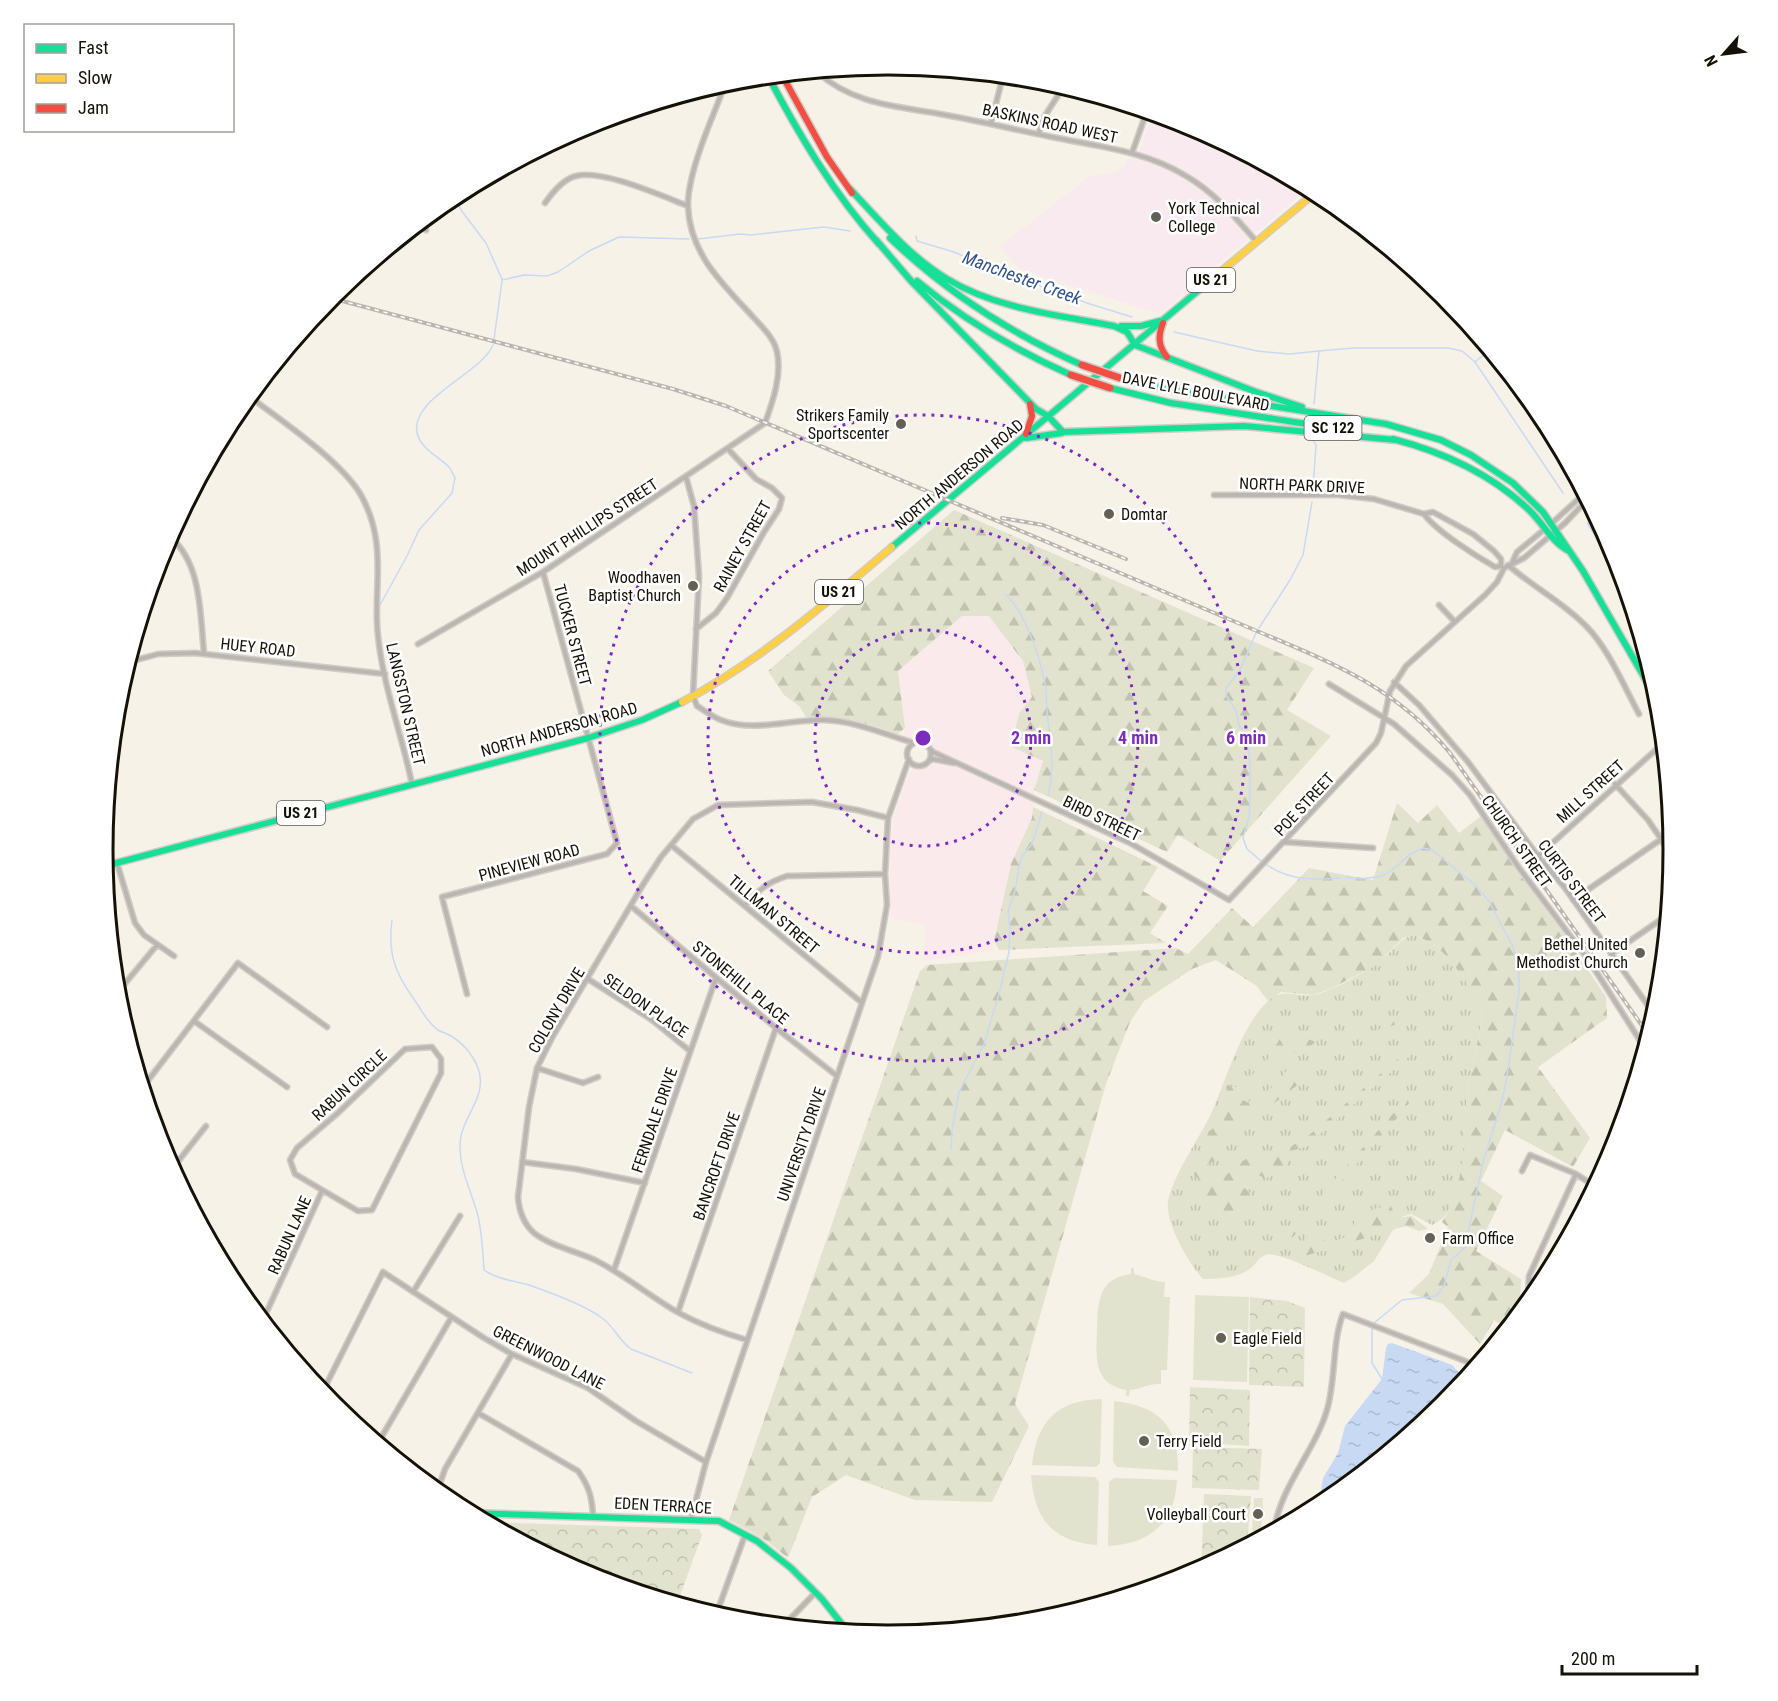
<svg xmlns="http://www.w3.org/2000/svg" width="1778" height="1701" viewBox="0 0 1778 1701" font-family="'Roboto Condensed',sans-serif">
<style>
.commercial{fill:#faeaeb}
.education{fill:#f8eaef}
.grass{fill:url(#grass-tufts)}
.forest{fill:url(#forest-firs)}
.park{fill:url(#park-crowns)}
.pitch{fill:#e2e3ce}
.water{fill:url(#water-ripples)}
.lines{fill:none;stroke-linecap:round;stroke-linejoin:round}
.stream{stroke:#c8d9f4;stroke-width:1.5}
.street-casing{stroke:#d1cdc6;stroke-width:7}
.fast-casing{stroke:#d1cdc6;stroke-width:9}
.slow-casing{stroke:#d1cdc6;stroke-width:9}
.jam-casing{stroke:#d1cdc6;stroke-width:9}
.street{stroke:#bcb6b3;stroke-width:4}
.fast{stroke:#16e098;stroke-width:6}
.slow{stroke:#ffcf43;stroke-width:6}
.jam{stroke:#f24e42;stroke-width:6}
.rail-casing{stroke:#bab5ae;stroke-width:4}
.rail{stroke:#fff;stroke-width:1.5;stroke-dasharray:4.5;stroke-linecap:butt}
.jam-bridge-casing{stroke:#d1cdc6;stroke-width:10;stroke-linecap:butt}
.jam-bridge{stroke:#f24e42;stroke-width:7}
.ring{fill:none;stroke:#7b2cbf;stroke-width:3;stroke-dasharray:3 6}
.poi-dot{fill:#656055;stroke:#fff;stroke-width:2}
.labels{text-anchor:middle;stroke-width:5;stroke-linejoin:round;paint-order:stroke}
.shield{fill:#fff;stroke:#5c5851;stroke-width:1.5}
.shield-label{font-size:15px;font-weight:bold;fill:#161106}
.street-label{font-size:16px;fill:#161106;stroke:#fff}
.poi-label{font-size:16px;fill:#161106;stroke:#fff;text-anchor:start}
.water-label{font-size:18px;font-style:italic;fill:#325288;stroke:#fff}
.rim{fill:none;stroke:#161106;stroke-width:3}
.centre{fill:#7b2cbf;stroke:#fff;stroke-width:3}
.ring-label{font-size:18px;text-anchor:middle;font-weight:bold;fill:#7b2cbf;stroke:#fff;stroke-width:5;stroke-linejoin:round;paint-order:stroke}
</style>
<defs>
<pattern id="grass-tufts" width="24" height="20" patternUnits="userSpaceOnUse" patternTransform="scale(1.5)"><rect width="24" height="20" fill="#e2e3ce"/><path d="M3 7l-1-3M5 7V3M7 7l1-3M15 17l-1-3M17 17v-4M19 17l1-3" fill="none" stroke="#c1c2af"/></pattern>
<pattern id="forest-firs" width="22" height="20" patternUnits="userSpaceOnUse" patternTransform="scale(1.5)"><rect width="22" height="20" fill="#e2e3ce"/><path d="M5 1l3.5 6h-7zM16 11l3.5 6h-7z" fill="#c1c2af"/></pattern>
<pattern id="park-crowns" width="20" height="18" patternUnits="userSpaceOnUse" patternTransform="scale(1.5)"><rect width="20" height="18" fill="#e2e3ce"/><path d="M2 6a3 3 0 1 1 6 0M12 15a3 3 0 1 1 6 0" fill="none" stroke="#c1c2af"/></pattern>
<pattern id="water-ripples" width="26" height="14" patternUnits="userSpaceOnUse" patternTransform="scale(1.5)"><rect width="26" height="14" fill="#c8d9f4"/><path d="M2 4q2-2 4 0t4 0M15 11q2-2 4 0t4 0" fill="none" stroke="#abb9d0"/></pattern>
</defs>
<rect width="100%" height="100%" fill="#f7f2e8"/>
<path class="commercial" d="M962 616H989L1023 661 1032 697 1020 712 1043 761 1034 790 1032 818 1011 864 992 951 923 961 926 925 891 918 890 851 894 816 910 771 928 765 931 762 934 751 932 746 924 740 903 737 905 728 897 671Z"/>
<path class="education" d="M1152 113 1190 124 1309 188 1159 314 1018 268 1000 246 1089 177 1116 172 1123 168 1128 158 1141 148Z"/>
<path class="grass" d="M1414 935C1420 938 1427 940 1432 943 1451 957 1475 991 1483 1014 1478 1044 1469 1074 1466 1106 1463 1137 1467 1212 1432 1225L1411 1214 1401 1217 1374 1261 1354 1277 1344 1283C1329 1277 1278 1251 1266 1255 1258 1257 1257 1263 1252 1267 1241 1278 1218 1279 1203 1279 1189 1264 1165 1223 1168 1202 1171 1179 1199 1138 1210 1116 1226 1081 1240 1028 1267 1002 1283 986 1296 998 1314 995 1319 994 1326 991 1331 989 1352 980 1373 967 1389 953 1400 943 1400 939 1414 935Z"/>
<path class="forest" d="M954 510 1314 668 1287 710 1331 736 1220 861 1178 835 1167 852 1034 790 1043 761 1010 746 1020 712 1032 697 1023 661 989 616H962L898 671 905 728 898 734C867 722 839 716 806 717L799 706 784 695 768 671Z
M1397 803 1418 823 1437 805 1459 833 1481 816 1516 870 1562 931 1606 997 1607 1018 1538 1067 1590 1138 1573 1167 1505 1130 1481 1181 1503 1196 1476 1251 1521 1279 1520 1306 1514 1311 1513 1324 1508 1329 1494 1320 1480 1344 1443 1304 1409 1293 1429 1274 1448 1227 1442 1222C1466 1186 1462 1146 1466 1105 1469 1074 1478 1044 1483 1014 1475 992 1451 957 1432 943 1427 940 1420 938 1414 935L1403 938 1375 966 1330 989 1313 995 1281 992 1268 1001 1257 986 1216 960 1192 969 1144 1001 1130 1022 1106 1084 1015 1404 1029 1426 992 1502 915 1500 846 1475 812 1497 788 1558 764 1539 729 1520 920 971 927 965 1176 948 1188 954 1232 908 1253 927 1309 868 1373 880Z
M1033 807 1158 867 1143 891 1168 906 1150 933 1166 943 999 950 994 941 1011 864 1032 818Z
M1398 1016 1403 1017 1401 1022C1387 1027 1375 1036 1362 1042L1359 1039 1390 1024Z
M1285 1030 1316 1042 1300 1053 1283 1052 1242 1099 1246 1103 1270 1089 1290 1067 1304 1064 1300 1083 1273 1104 1250 1116 1242 1125 1229 1127 1223 1126 1218 1134 1209 1140 1210 1149 1217 1160 1207 1164 1221 1180 1238 1164 1254 1154 1290 1147 1308 1136 1400 1057 1418 1045 1420 1047 1305 1147 1291 1151 1286 1168 1266 1178 1257 1175 1239 1183 1251 1194 1230 1223 1221 1222 1214 1209 1196 1189 1200 1180 1190 1171 1201 1157 1202 1146 1208 1133 1218 1123 1224 1107 1227 1085 1241 1088 1256 1070 1262 1069Z
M1407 1098 1409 1103 1398 1117 1292 1238 1290 1233 1337 1177Z
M1391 1206 1396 1218 1412 1216 1428 1229 1419 1231 1406 1226 1301 1257 1294 1255 1310 1233 1329 1243 1354 1234V1217L1377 1208Z"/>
<path class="park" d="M1250 1297 1287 1301 1305 1308 1304 1387 1249 1385Z
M1190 1387 1250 1390 1249 1446 1189 1442Z
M1193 1447 1262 1449 1259 1490 1192 1488Z
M1204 1494 1251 1496 1247 1546 1201 1570Z
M487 1522 699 1529 702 1535 677 1604 588 1577Z"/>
<path class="pitch" d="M1131 1268H1134V1274C1147 1277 1150 1281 1165 1282L1164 1297H1170L1167 1370H1161V1384C1149 1383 1141 1389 1130 1390L1129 1396H1126V1390C1093 1384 1096 1357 1097 1331 1098 1304 1097 1278 1131 1274Z
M1195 1295 1249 1297 1247 1382 1193 1380Z
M1102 1399 1100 1463 1096 1467 1032 1465C1037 1421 1057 1400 1102 1399Z
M1114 1401C1158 1406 1179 1425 1178 1471L1117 1467 1113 1462Z
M1031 1475 1095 1477 1099 1482 1097 1545C1053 1542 1034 1519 1031 1475Z
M1114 1478 1177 1480C1175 1523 1150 1544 1108 1546L1109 1482Z
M1254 1498H1263L1261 1531H1252Z"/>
<path class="water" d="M1392 1343 1452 1365 1464 1378V1383L1445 1407 1321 1507 1319 1504 1323 1478 1338 1453 1345 1426 1382 1379 1386 1348 1388 1344Z"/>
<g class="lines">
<path class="stream" d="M455 196 461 210 486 243 502 279
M916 236 917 241 954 252 984 265 1000 268 1038 285 1090 304 1132 317
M698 239 740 234 751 235 824 227 850 231
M502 280 524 275 547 276 558 272 589 251 619 237 689 239
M1174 332 1257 351 1289 354 1319 351 1314 404
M494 339 502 281
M1319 351 1353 348H1448L1462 351 1475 362 1563 493
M1476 361 1490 350
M1311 436 1316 445 1313 489
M1587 523 1616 569 1619 580 1632 606
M1005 594C1025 611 1040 658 1045 683 1047 695 1046 708 1048 721 1051 746 1055 769 1048 795
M380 605 407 556 419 530 452 493 455 478C453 474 451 469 448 466 438 456 421 449 417 433 410 398 481 374 493 345
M1259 628 1290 580 1303 555 1312 502
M1256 633 1240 670 1226 688V695L1236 711 1239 725 1248 740 1250 765V802L1249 817 1243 838 1247 849 1261 861
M1267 865C1290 881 1313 880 1340 878
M1346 877 1361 879 1383 876 1397 866 1409 855 1423 848 1432 850 1474 884 1489 901 1513 947 1519 973V992L1507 1077 1502 1101 1483 1162 1465 1247 1451 1260 1444 1286 1436 1296 1402 1300 1374 1323
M392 920C387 957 397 976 418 1005 423 1013 429 1024 438 1030 443 1033 449 1034 454 1038 465 1045 475 1058 479 1071 486 1096 466 1113 461 1136 456 1164 471 1189 478 1216 482 1234 483 1252 484 1270 496 1279 515 1281 529 1285 549 1292 585 1305 602 1318 614 1326 619 1341 631 1349L692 1373
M951 1149 952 1130 959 1092 984 1044 999 994 1009 952 1010 928 1008 911 1015 891 1019 867 1022 856 1032 844 1042 812
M1372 1327V1363L1382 1379"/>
<defs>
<path id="street" d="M817 72C853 104 894 106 940 114 976 120 1011 129 1047 136 1094 146 1144 150 1186 176 1214 192 1235 217 1256 241
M722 85 728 82
M991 123 1003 76
M1039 134 1041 122 1064 86
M1132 153 1147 111
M545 203C552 193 563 179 576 176 602 169 662 196 688 206
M417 226 426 230
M250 397C281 420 344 463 362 497 369 510 374 526 376 540 381 572 374 604 378 636 383 686 402 735 412 784
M686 477 694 506 699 576 693 696 697 706C705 711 713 717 721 720 753 733 791 719 824 720 855 721 884 734 914 743
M1214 495H1338L1374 499 1424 514 1433 512 1473 534 1494 551 1501 559V566
M1424 514C1436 531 1476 556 1495 567L1501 566
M1552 523 1585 493
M170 537C202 563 200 615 204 653
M1512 563 1517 552 1546 528
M1508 565C1533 587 1563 602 1586 626 1608 648 1624 686 1639 714
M1439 605 1455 622
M696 629 716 613 727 598 764 532 779 509 782 498 772 488 756 479 728 449
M418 644 543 572 765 423C773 401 782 375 777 352 774 338 763 328 754 318 724 285 690 255 688 207 687 174 711 121 723 90L722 85
M129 662 158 654 195 653 385 674
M1394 682 1419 705 1468 762 1538 856 1565 888 1656 1017
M1329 684 1394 724 1452 775 1470 795 1519 868 1590 962 1646 1050
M907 754a12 12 0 1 1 24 0a12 12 0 1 1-24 0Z
M929 748 933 752 1130 843 1229 900 1376 743 1381 733 1390 691 1406 666 1485 595 1497 582 1504 568 1524 558 1565 523 1588 499
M929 761 933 759 954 763
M1615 784 1648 820 1674 858
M1284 842 1373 848
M671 845 861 1002
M1538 856 1660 746 1666 754
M117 863 135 923 144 935 174 956
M1573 900 1673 831
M631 906 776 1028 837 1076
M745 906C758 890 768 882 787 876L885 874
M1611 954 1669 914
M588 979 652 1020 690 1051
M117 993 157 945
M467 994 442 897 607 854 617 843 543 572
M1649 1007 1660 999
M194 1021 287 1087
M432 1047 441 1059V1073L372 1210 358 1211 295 1174 290 1160 297 1148 339 1112 405 1049Z
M537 1068 583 1083 598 1077
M143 1087 238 963 327 1027
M522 1162 576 1169 645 1183
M172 1169 206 1126
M1522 1171 1530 1155 1576 1174 1596 1187
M614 1270 716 978
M413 1292 460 1216
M1528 1305 1529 1276 1576 1174
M678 1312 776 1028
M263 1320 322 1191
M747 1340C723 1333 701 1325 679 1313 651 1297 626 1276 597 1261 579 1252 550 1246 534 1233 523 1223 519 1211 518 1197L529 1107 537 1068 553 1036 644 883 661 857 693 819 718 805 812 802 857 810 888 818
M322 1393 383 1272 484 1338 512 1354 588 1388 636 1421 706 1462
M478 1413 578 1471C589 1486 592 1497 593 1516
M378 1443 451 1318
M437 1492 445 1469 512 1354
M691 1519 706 1462 878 956 887 905 885 874 888 818 909 759
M1274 1532C1279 1488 1315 1451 1327 1410 1336 1379 1332 1342 1343 1314L1478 1366
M716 1615 745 1535
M786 1626 788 1621 815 1593"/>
<path id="fast" d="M768 76C800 136 833 193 879 244
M850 189C880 221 909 256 947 279 997 309 1058 315 1114 326L1127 332 1135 345 1256 392 1302 407
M890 238C947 293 1010 333 1082 365
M876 240 912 282 1036 409 1048 416 1063 432 1244 426 1396 440
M917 281C964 320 1015 350 1071 375
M1121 326H1141L1160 321
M1120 378 1177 391 1386 424 1441 440 1471 455 1513 483 1543 512 1583 571 1661 706
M1110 388 1171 403 1352 431
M1026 438 1062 433
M1393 439C1443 452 1489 473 1527 508 1542 521 1551 542 1569 551
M892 547 1218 274
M105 866 588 738 642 720 682 702
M469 1513 719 1521 757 1541 791 1568 822 1599 849 1633"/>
<path id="slow" d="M1218 274 1316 192
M682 702C760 661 825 604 892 547"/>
<path id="jam" d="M782 75 827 157 852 193
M1163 323C1158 336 1158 346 1167 357
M1026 434 1032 416 1030 404"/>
</defs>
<use href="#street" class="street-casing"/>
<use href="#fast" class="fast-casing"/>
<use href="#slow" class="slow-casing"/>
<use href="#jam" class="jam-casing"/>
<use href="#street" class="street"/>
<use href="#fast" class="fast"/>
<use href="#slow" class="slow"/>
<use href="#jam" class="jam"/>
<defs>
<path id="rail" d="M331 298 673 389 726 406 1264 634C1338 665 1397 689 1450 753L1650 1037
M1002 518 1043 525 1126 559"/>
</defs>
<use href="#rail" class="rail-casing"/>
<use href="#rail" class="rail"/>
<defs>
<path id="jam-bridge" d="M1082 365 1120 378
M1071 375 1110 388"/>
</defs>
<use href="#jam-bridge" class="jam-bridge-casing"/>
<use href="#jam-bridge" class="jam-bridge"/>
</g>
<g class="ring">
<circle cx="923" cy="738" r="108"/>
<circle cx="923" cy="738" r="215"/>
<circle cx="923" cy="738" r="323"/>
</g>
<g class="poi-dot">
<circle cx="1156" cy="217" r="6"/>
<circle cx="901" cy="424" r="6"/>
<circle cx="1109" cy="514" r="6"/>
<circle cx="693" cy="586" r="6"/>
<circle cx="1640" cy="953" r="6"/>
<circle cx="1430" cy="1238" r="6"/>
<circle cx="1221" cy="1338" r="6"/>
<circle cx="1144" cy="1441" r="6"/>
<circle cx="1258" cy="1514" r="6"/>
</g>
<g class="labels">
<g class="shield">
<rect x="1187" y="268" width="48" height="24" rx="4.5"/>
<rect x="1304.5" y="416" width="57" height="24" rx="4.5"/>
<rect x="815" y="580" width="48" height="24" rx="4.5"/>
<rect x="277" y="801" width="48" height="24" rx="4.5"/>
</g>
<g class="shield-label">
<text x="1211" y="285">US 21</text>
<text x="1333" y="433">SC 122</text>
<text x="839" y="597">US 21</text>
<text x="301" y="818">US 21</text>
</g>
<g class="street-label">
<text transform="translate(1050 123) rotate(12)" y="6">BASKINS ROAD WEST</text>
<text transform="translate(1196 391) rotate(11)" y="6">DAVE LYLE BOULEVARD</text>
<text transform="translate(959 474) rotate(-40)" y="6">NORTH ANDERSON ROAD</text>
<text transform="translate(1302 485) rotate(2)" y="6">NORTH PARK DRIVE</text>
<text transform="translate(587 527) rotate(-33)" y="6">MOUNT PHILLIPS STREET</text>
<text transform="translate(742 546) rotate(-61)" y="6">RAINEY STREET</text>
<text transform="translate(573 635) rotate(75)" y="6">TUCKER STREET</text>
<text transform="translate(258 647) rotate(6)" y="6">HUEY ROAD</text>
<text transform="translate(406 704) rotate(77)" y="6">LANGSTON STREET</text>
<text transform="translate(559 729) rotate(-16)" y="6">NORTH ANDERSON ROAD</text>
<text transform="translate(1590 791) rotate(-42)" y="6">MILL STREET</text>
<text transform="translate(1304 804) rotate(-47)" y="6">POE STREET</text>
<text transform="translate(1102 818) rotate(26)" y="6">BIRD STREET</text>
<text transform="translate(1517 841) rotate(55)" y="6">CHURCH STREET</text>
<text transform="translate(529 862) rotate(-15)" y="6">PINEVIEW ROAD</text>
<text transform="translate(1572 881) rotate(53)" y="6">CURTIS STREET</text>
<text transform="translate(774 914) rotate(40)" y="6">TILLMAN STREET</text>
<text transform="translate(741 982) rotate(40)" y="6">STONEHILL PLACE</text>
<text transform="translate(646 1005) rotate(35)" y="6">SELDON PLACE</text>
<text transform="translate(556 1010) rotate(-60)" y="6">COLONY DRIVE</text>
<text transform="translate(349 1085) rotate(-43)" y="6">RABUN CIRCLE</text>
<text transform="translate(654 1120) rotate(-71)" y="6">FERNDALE DRIVE</text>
<text transform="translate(801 1144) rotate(-71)" y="6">UNIVERSITY DRIVE</text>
<text transform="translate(716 1166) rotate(-71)" y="6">BANCROFT DRIVE</text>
<text transform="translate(289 1235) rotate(-66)" y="6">RABUN LANE</text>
<text transform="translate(549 1357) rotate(27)" y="6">GREENWOOD LANE</text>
<text transform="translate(663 1505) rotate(3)" y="6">EDEN TERRACE</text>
</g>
<g class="poi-label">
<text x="1168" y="214">York Technical<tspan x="1168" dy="18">College</tspan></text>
<text x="889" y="421" text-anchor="end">Strikers Family<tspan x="889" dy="18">Sportscenter</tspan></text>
<text x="1121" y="520">Domtar</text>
<text x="681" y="583" text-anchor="end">Woodhaven<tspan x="681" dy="18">Baptist Church</tspan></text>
<text x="1628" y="950" text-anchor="end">Bethel United<tspan x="1628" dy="18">Methodist Church</tspan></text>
<text x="1442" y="1244">Farm Office</text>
<text x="1233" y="1344">Eagle Field</text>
<text x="1156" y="1447">Terry Field</text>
<text x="1246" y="1520" text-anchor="end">Volleyball Court</text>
</g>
<g class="water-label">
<text transform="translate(1022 278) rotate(20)" y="6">Manchester Creek</text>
</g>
</g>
<path d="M0 0H1778V1701H0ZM113 850a775 775 0 1 1 1550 0a775 775 0 1 1-1550 0Z" fill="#fff" fill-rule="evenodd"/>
<path class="rim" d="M113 850a775 775 0 1 1 1550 0a775 775 0 1 1-1550 0Z"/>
<circle cx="923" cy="738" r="9" class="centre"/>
<g class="ring-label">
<text x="1031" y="744">2 min</text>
<text x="1138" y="744">4 min</text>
<text x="1246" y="744">6 min</text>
</g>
<rect x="24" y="24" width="210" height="108" fill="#ffffff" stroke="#a2a09b" stroke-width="1.5"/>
<rect x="36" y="44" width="30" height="9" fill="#16e098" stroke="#a2a09b" stroke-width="1.5"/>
<text x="78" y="54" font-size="18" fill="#161106">Fast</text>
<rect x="36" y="74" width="30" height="9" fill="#ffcf43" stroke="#a2a09b" stroke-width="1.5"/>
<text x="78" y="84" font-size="18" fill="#161106">Slow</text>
<rect x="36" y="104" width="30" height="9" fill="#f24e42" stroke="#a2a09b" stroke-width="1.5"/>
<text x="78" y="114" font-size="18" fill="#161106">Jam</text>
<g transform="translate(1724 54) rotate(242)" stroke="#ffffff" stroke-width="4.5" paint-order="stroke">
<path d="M0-4.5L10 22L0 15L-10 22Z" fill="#161106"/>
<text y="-9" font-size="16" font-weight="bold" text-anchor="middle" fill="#161106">N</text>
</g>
<path d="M1562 1665v9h135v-9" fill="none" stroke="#161106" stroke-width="3"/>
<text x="1571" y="1665" font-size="18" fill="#161106" stroke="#ffffff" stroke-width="4.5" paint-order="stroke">200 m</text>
</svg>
